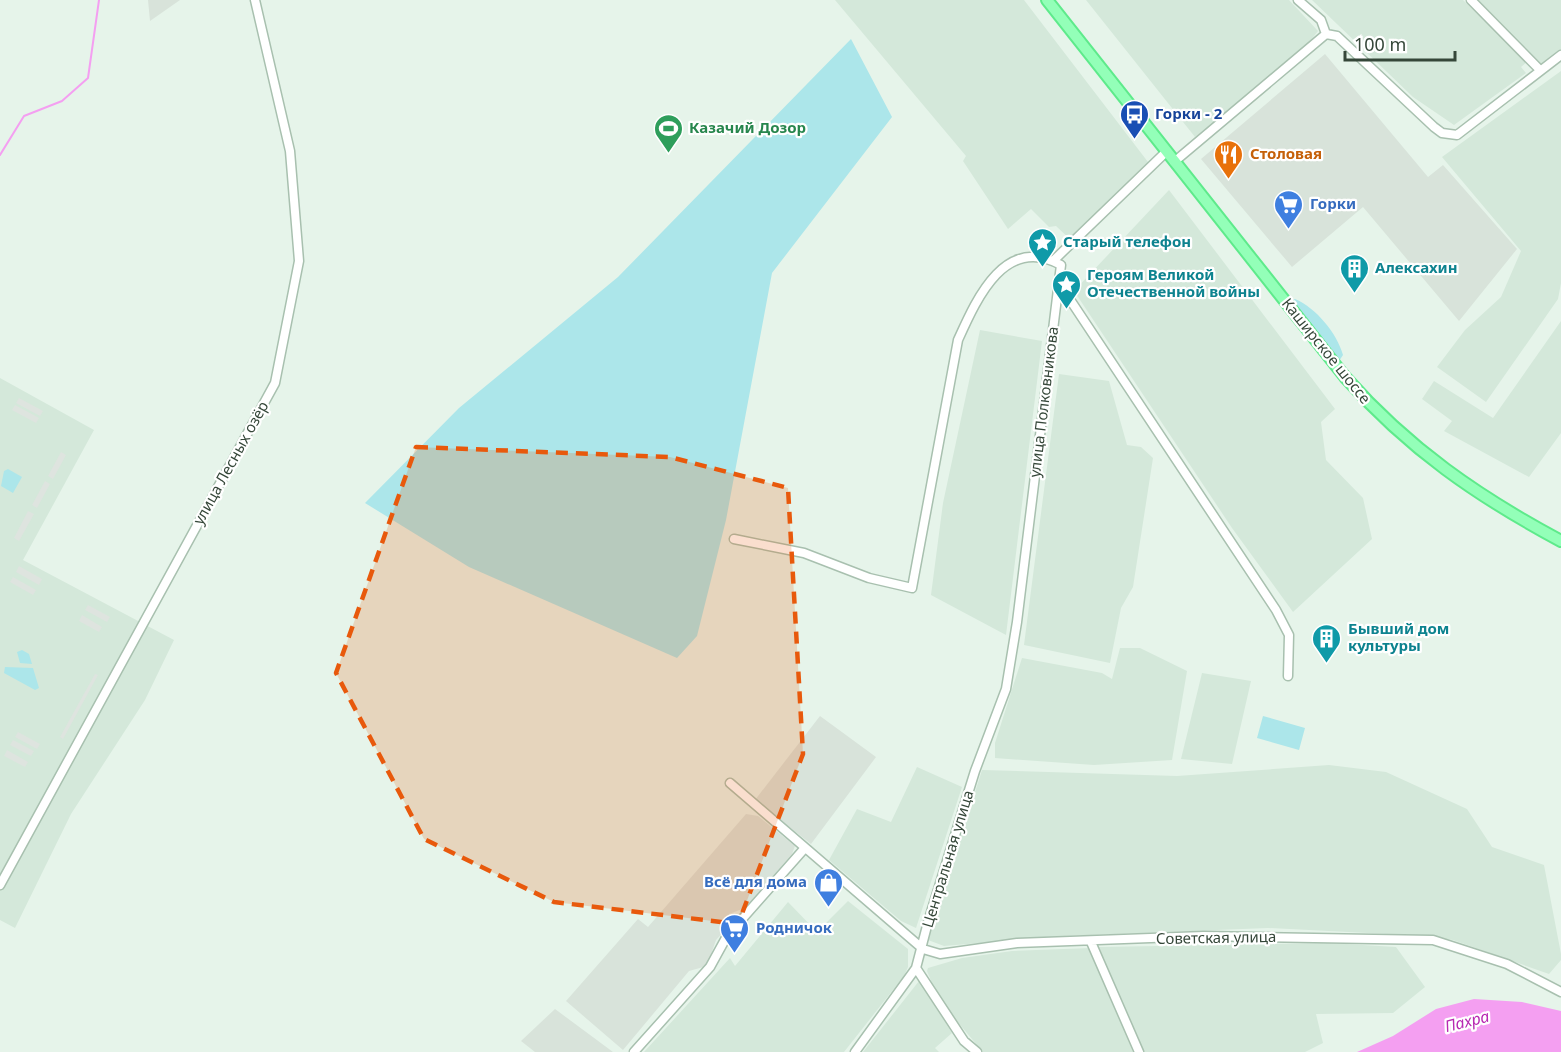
<svg xmlns="http://www.w3.org/2000/svg" width="1561" height="1052" viewBox="0 0 1561 1052" font-family="'Noto Sans',sans-serif">
<style>
.residential{fill:#d4e8da}
.industrial{fill:#d8e3da}
.green{fill:#ace6ea}
.parking{fill:#dee4df}
.water{fill:#f49ff1}
.lines{fill:none;stroke-linecap:round;stroke-linejoin:round}
.stream{stroke:#f49ff1;stroke-width:2}
.minor-casing{stroke:#a8c0af;stroke-width:11}
.major-casing{stroke:#5eea8b;stroke-width:14}
.minor{stroke:#fff;stroke-width:8}
.major{stroke:#93ffb8;stroke-width:10}
.marked{fill:#e8590c;fill-opacity:0.2;stroke:#e8590c;stroke-width:4.5;stroke-dasharray:12 8;stroke-linejoin:round}
.labels{text-anchor:middle;stroke-width:4.5;stroke-linejoin:round;paint-order:stroke}
.transit-label{font-size:15px;font-weight:bold;fill:#164399;stroke:#fff;text-anchor:start}
.leisure-label{font-size:15px;font-weight:bold;fill:#27864d;stroke:#fff;text-anchor:start}
.food-label{font-size:15px;font-weight:bold;fill:#c56008;stroke:#fff;text-anchor:start}
.shop-label{font-size:15px;font-weight:bold;fill:#366cbe;stroke:#fff;text-anchor:start}
.culture-label{font-size:15px;font-weight:bold;fill:#0d838f;stroke:#fff;text-anchor:start}
.street-label{font-size:15px;fill:#354739;stroke:#fff}
.water-label{font-size:16px;font-style:italic;fill:#b828b2;stroke:#fff}
</style>
<rect width="100%" height="100%" fill="#e6f4ea"/>
<path class="residential" d="M835 0H1024L1148 162 1142 176 1074 243 1056 226 1049 227 1031 209 1008 229 963 161 966 156Z
M1086 0H1289L1318 31 1299 55 1195 137Z
M1312 0H1463L1527 62 1521 67 1526 73 1454 125 1413 97Z
M1478 0H1561V50L1542 65Z
M1561 71V283L1558 299 1486 402 1437 367 1465 330 1501 297 1521 251 1442 157Z
M1169 190 1335 409 1321 422 1326 460 1363 498 1372 539 1293 612 1232 528 1074 291Z
M1561 321V433L1529 477 1444 431 1452 421 1422 399 1434 381 1493 418Z
M980 330 1042 341 1006 635 931 595 943 503Z
M1059 374 1109 381 1127 445 1141 447 1153 458 1133 587 1121 608 1110 663 1024 645Z
M0 378 94 430 23 560 174 640 145 700 71 814 15 928 0 920Z
M1120 648H1140L1187 671 1172 760 1094 765 995 758V743L1022 658 1102 673 1112 679Z
M1202 673 1251 681 1232 764 1181 759Z
M1329 765 1386 772 1467 809 1492 847 1544 865 1561 954V960L1549 974 1453 940 1427 936 1268 928 1064 936 944 946 928 940 982 770 1177 776Z
M917 767 962 787 916 928 901 921 829 860 857 809 891 822Z
M848 901 908 949V967L904 976 844 1052H644L730 958 735 966 788 902 817 932Z
M1329 943 1396 947 1425 987 1393 1013 1316 1014 1323 1043 1305 1052H1142L1099 947Z
M1091 948 1133 1052H983L939 1000 927 971 928 968 962 958 1012 951Z
M919 981 952 1033 935 1048 939 1052H863Z"/>
<path class="industrial" d="M148 0H180L150 21Z
M1325 54 1428 177 1443 165 1517 249 1459 321 1363 207 1292 267 1201 159Z
M820 716 876 757 811 844 755 800Z
M746 814 758 816 795 846 792 854 745 908 729 914 727 928 716 940 707 966 689 971 623 1050 566 1001 638 919 648 927Z
M555 1009 613 1052H535L521 1041Z"/>
<path class="green" d="M851 39 892 117 772 273 726 520 697 636 677 658 469 567 365 503 459 408 618 277Z
M1295 299C1316 308 1337 333 1343 355L1339 361 1291 301Z
M8 469 22 477 13 493 1 486 4 471Z
M22 650 29 654 32 664 20 663 17 652Z
M5 667 33 668 39 688 35 690 4 673Z
M1263 716 1305 728 1299 750 1257 738Z"/>
<path class="parking" d="M19 398 43 411 40 416 16 403Z
M15 405 39 418 36 423 12 410Z
M61 452 66 455 53 479 48 476Z
M45 481 50 484 37 508 32 505Z
M28 511 34 514 19 541 14 538Z
M19 566 42 579 39 585 16 572Z
M13 577 36 590 33 595 10 582Z
M88 605 110 617 107 622 85 610Z
M82 615 102 627 99 632 79 621Z
M95 674 98 675 63 739 60 737Z
M18 732 40 744 37 749 15 737Z
M13 740 34 751 31 756 10 745Z
M7 750 28 762 25 767 4 756Z"/>
<path class="water" d="M1474 999 1522 1002 1561 1011V1052H1357L1393 1036 1436 1009Z"/>
<g class="lines">
<path class="stream" d="M0 155 24 116 62 101 88 78 99 0"/>
<defs>
<path id="minor" d="M1298 0 1321 20 1326 34
M1471 0 1540 70
M1326 34 1337 36 1434 127 1442 133 1457 135 1561 55
M1174 162 1326 34
M1053 261 1166 152
M1059 283 1276 610 1289 635 1288 676
M734 539 804 553 869 578 912 588 958 340C977 298 1005 234 1061 265L1017 622 1006 689 975 771 928 922 916 968 855 1052
M730 783 923 949 940 954 1017 943 1204 936 1433 940 1507 964 1561 992
M0 885 275 383 299 261 290 151 255 0
M1091 942 1139 1052
M916 968 964 1041 977 1052
M634 1052 710 967 727 936 804 849"/>
<path id="major" d="M1047 0 1345 377C1409 449 1477 496 1561 541"/>
</defs>
<use href="#minor" class="minor-casing"/>
<use href="#major" class="major-casing"/>
<use href="#minor" class="minor"/>
<use href="#major" class="major"/>
</g>
<path class="marked" d="M416 447 670 457 788 488 803 754 738 924 554 902 424 839 336 673Z"/>
<defs>
<symbol id="bus-pin" viewBox="-11 -11 22 30"><path d="M0 17L-7.5 6A9.5 9.5 0 1 1 7.5 6Z" fill="#1a4fb4" stroke="#fff"/><path d="M-5-6H5V4H4V6H2V4H-2V6H-4V4H-5ZM-3.5-4V0h7V-4ZM-3.5 1.2v1.5H-2V1.2ZM2 1.2v1.5H3.5V1.2Z" fill="#fff"/></symbol>
<symbol id="stadium-pin" viewBox="-11 -11 22 30"><path d="M0 17L-7.5 6A9.5 9.5 0 1 1 7.5 6Z" fill="#2e9e5b" stroke="#fff"/><path d="M0-5a6.5 5 0 1 0 0 10a6.5 5 0 1 0 0-10ZM-3.5-1.8h7v3.6h-7Z" fill="#fff"/></symbol>
<symbol id="restaurant-pin" viewBox="-11 -11 22 30"><path d="M0 17L-7.5 6A9.5 9.5 0 1 1 7.5 6Z" fill="#e8710a" stroke="#fff"/><path d="M-5-6h1v4h1v-4h1v4h1v-4h1v5L-1.5 .5V6h-2V.5L-5-1ZM5-6V6H3V1.5H1.5Q1.5-4 5-6Z" fill="#fff"/></symbol>
<symbol id="supermarket-pin" viewBox="-11 -11 22 30"><path d="M0 17L-7.5 6A9.5 9.5 0 1 1 7.5 6Z" fill="#3f7fe0" stroke="#fff"/><path d="M-6-5.5h2.5l.6 2H6L4.5 2H-2.5L-4.4-4H-6ZM-1.5 3.2a1.3 1.3 0 1 0 .1 0ZM3 3.2a1.3 1.3 0 1 0 .1 0Z" fill="#fff"/></symbol>
<symbol id="sight-pin" viewBox="-11 -11 22 30"><path d="M0 17L-7.5 6A9.5 9.5 0 1 1 7.5 6Z" fill="#0f9aa8" stroke="#fff"/><path d="M0-6L1.8-2.2L6-1.7L2.9 1.2L3.7 5.4L0 3.3L-3.7 5.4L-2.9 1.2L-6-1.7L-1.8-2.2Z" fill="#fff"/></symbol>
<symbol id="building-pin" viewBox="-11 -11 22 30"><path d="M0 17L-7.5 6A9.5 9.5 0 1 1 7.5 6Z" fill="#0f9aa8" stroke="#fff"/><path d="M-4-6H4V6H1V3H-1V6H-4ZM-2.5-4.3h1.7v1.8h-1.7ZM.8-4.3h1.7v1.8H.8ZM-2.5-1h1.7V.8h-1.7ZM.8-1h1.7V.8H.8Z" fill="#fff"/></symbol>
<symbol id="shop-pin" viewBox="-11 -11 22 30"><path d="M0 17L-7.5 6A9.5 9.5 0 1 1 7.5 6Z" fill="#3f7fe0" stroke="#fff"/><path d="M-5-2.5h2.3a2.7 3.5 0 0 1 5.4 0H5L5.5 6h-11ZM-1.5-2.5h3a1.5 2.3 0 0 0-3 0Z" fill="#fff"/></symbol>
</defs>
<g fill-rule="evenodd">
<use href="#bus-pin" x="1118" y="98" width="33" height="45"/>
<use href="#stadium-pin" x="652" y="112" width="33" height="45"/>
<use href="#restaurant-pin" x="1212" y="138" width="33" height="45"/>
<use href="#supermarket-pin" x="1272" y="188" width="33" height="45"/>
<use href="#sight-pin" x="1026" y="226" width="33" height="45"/>
<use href="#building-pin" x="1338" y="252" width="33" height="45"/>
<use href="#sight-pin" x="1050" y="268" width="33" height="45"/>
<use href="#building-pin" x="1310" y="622" width="33" height="45"/>
<use href="#shop-pin" x="812" y="866" width="33" height="45"/>
<use href="#supermarket-pin" x="718" y="912" width="33" height="45"/>
</g>
<g class="labels">
<g class="transit-label">
<text x="1155" y="119">Горки - 2</text>
</g>
<g class="leisure-label">
<text x="689" y="133">Казачий Дозор</text>
</g>
<g class="food-label">
<text x="1250" y="159">Столовая</text>
</g>
<g class="shop-label">
<text x="1310" y="209">Горки</text>
<text x="807" y="887" text-anchor="end">Всё для дома</text>
<text x="756" y="933">Родничок</text>
</g>
<g class="culture-label">
<text x="1063" y="247">Старый телефон</text>
<text x="1375" y="273">Алексахин</text>
<text x="1087" y="280">Героям Великой<tspan x="1087" dy="17">Отечественной войны</tspan></text>
<text x="1348" y="634">Бывший дом<tspan x="1348" dy="17">культуры</tspan></text>
</g>
<g class="street-label">
<text transform="translate(1326 351) rotate(51)" y="5">Каширское шоссе</text>
<text transform="translate(1044 402) rotate(-83)" y="5">улица Полковникова</text>
<text transform="translate(231 463) rotate(-61)" y="5">улица Лесных озёр</text>
<text transform="translate(948 859) rotate(-73)" y="5">Центральная улица</text>
<text transform="translate(1216 938) rotate(-1)" y="5">Советская улица</text>
</g>
<g class="water-label">
<text transform="translate(1467 1021) rotate(-14)" y="6">Пахра</text>
</g>
</g>
<path d="M1345 51v9h110v-9" fill="none" stroke="#354739" stroke-width="3"/>
<text x="1354" y="51" font-size="18" fill="#354739" stroke="#ffffff" stroke-width="4.5" paint-order="stroke">100 m</text>
</svg>
